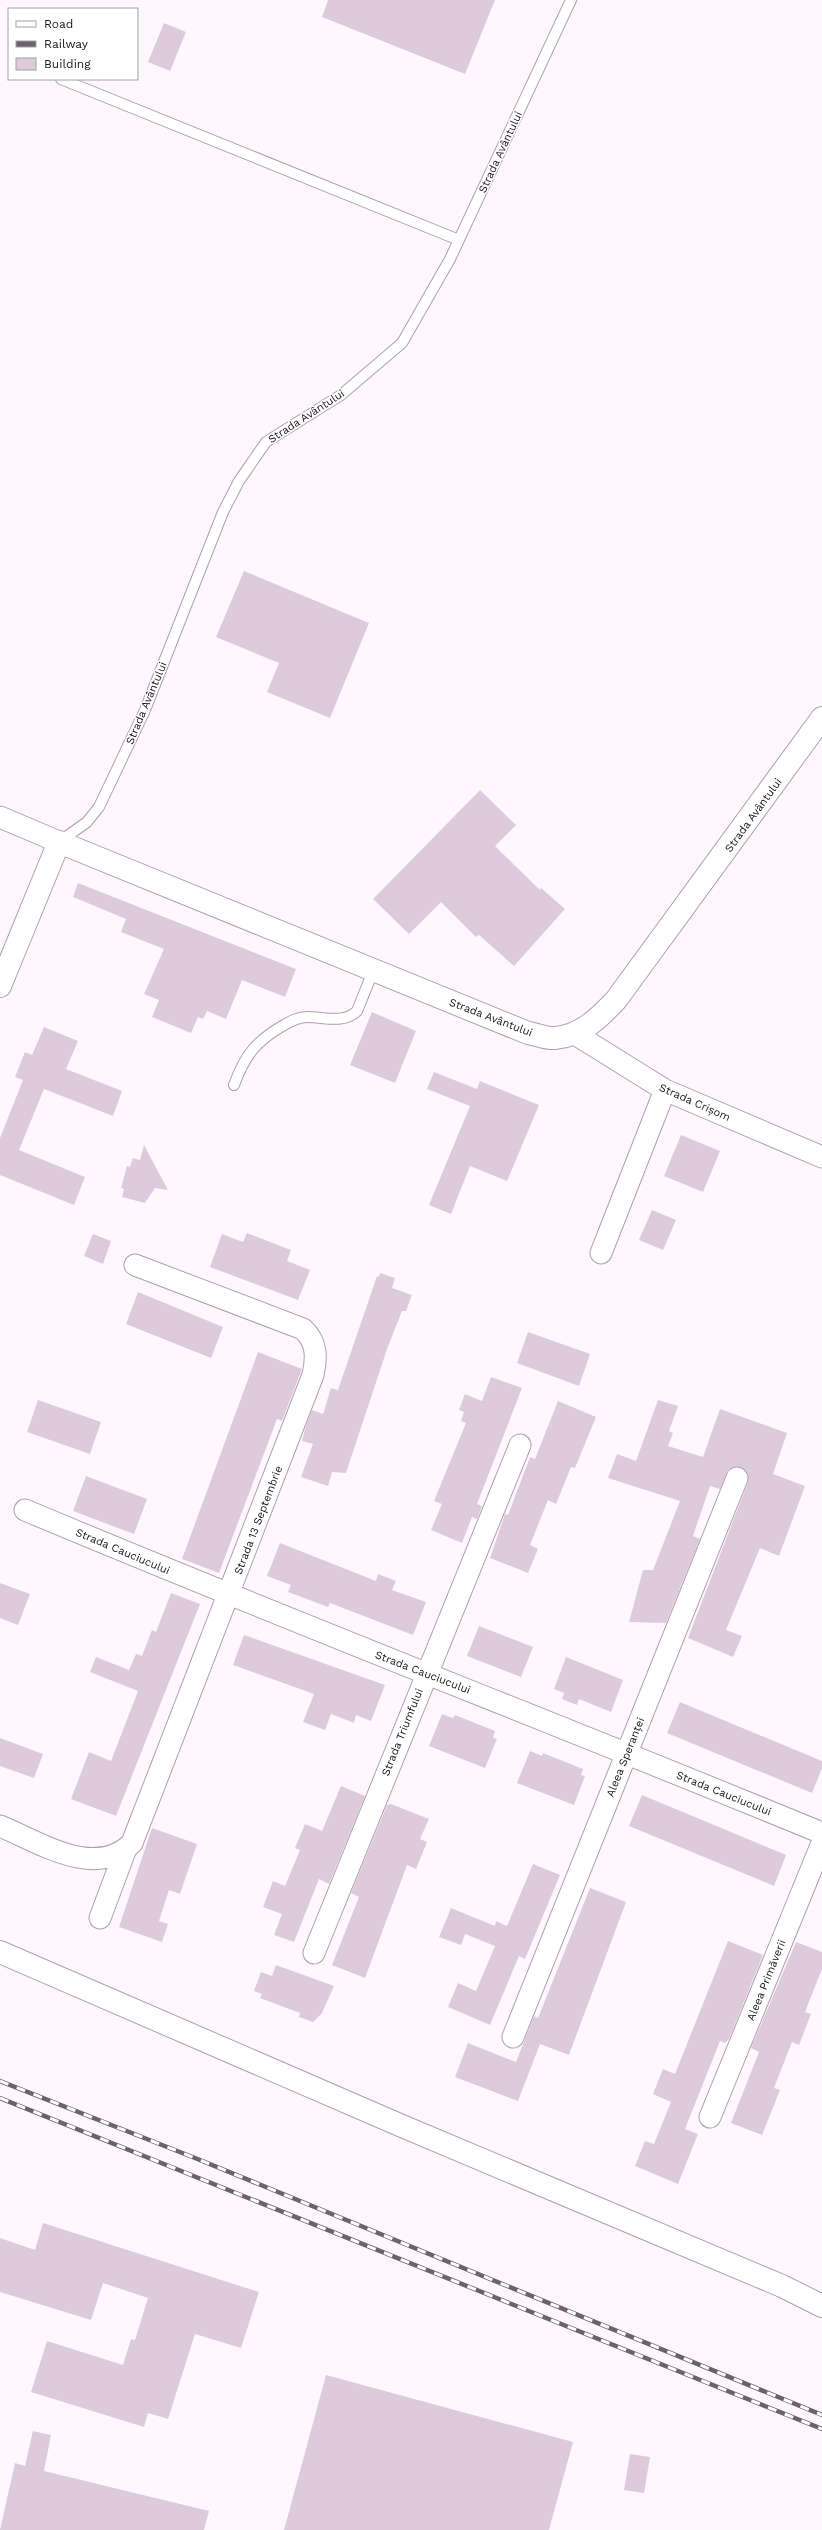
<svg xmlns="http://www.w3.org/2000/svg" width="822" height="2530" viewBox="0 0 822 2530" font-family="'Work Sans',sans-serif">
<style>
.building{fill:#ddcbdd}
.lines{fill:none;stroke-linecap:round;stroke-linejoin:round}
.service-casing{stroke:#b09eae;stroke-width:12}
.minor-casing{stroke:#b09eae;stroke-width:23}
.secondary-casing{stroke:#b09eae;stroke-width:24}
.service{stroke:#fff;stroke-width:10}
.minor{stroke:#fff;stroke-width:21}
.secondary{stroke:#fff;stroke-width:22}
.rail-casing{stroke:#6a6369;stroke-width:4.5}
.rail{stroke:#fff;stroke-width:3;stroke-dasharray:9;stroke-linecap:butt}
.labels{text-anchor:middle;stroke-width:3;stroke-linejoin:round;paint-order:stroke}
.street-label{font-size:11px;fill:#1b141a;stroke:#fff}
</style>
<rect width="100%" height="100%" fill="#fff7fe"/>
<path class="building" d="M328 0H495L465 74 322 17Z
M164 23 186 32 170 71 148 62Z
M244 571 369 623 330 718 267 692 279 663 216 637Z
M480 790 516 825 495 846 540 890 541 888 565 909 514 966 479 935 476 937 441 902 409 934 373 899Z
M78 883 296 969 285 997 242 980 226 1019 207 1011 203 1019 198 1017 191 1033 152 1017 159 1000 144 994 164 949 121 932 126 919 73 897Z
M372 1012 416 1031 395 1083 350 1065Z
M44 1027 78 1041 66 1069 122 1091 113 1116 44 1089 19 1150 85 1177 74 1205 0 1175V1138L23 1080 15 1077 25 1052 32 1055Z
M434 1072 477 1089 480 1081 539 1105 507 1181 470 1166 451 1214 429 1205 470 1106 427 1089Z
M681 1135 720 1151 703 1192 664 1176Z
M144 1145 168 1190 155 1188 145 1203 122 1197 124 1189 121 1188 127 1166 130 1167 133 1158 140 1160Z
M652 1210 676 1220 663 1250 639 1240Z
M247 1233 291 1250 287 1261 310 1270 298 1300 210 1267 222 1234 243 1242Z
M93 1234 111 1241 103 1264 84 1256Z
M380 1273 395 1278 392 1288 412 1295 406 1311H402L387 1349 346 1473 332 1472 328 1486 301 1477 313 1444 302 1441 305 1429 312 1410 323 1414 331 1388 338 1390 377 1276 379 1277Z
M138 1292 223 1327 211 1358 126 1324Z
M528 1332 590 1354 579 1386 517 1363Z
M258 1352 302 1369 282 1421 277 1419 219 1573 182 1559Z
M491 1377 522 1388 477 1504 482 1506 477 1519 472 1517 462 1543 431 1530 442 1504 434 1501 466 1423 461 1421 464 1412 459 1410 465 1394 482 1401Z
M38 1400 101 1422 90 1454 27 1432Z
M658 1400 678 1406 669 1431 673 1433 668 1446 703 1457 720 1409 787 1433 773 1474 805 1486 779 1556 760 1548 726 1630 742 1636 733 1657 688 1638 748 1482 747 1471 741 1467 729 1469 720 1489 710 1486 693 1536 700 1539 666 1623 629 1622 643 1570H653L680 1501 608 1478 617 1454 636 1461Z
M558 1401 596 1417 575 1468 571 1467 556 1504 548 1500 530 1545 538 1549 528 1573 490 1558 505 1514 508 1515 530 1457 535 1459Z
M86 1476 147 1499 134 1534 73 1511Z
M280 1543 376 1581 378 1574 396 1581 392 1590 426 1602 413 1635 330 1603 328 1607 288 1592 291 1585 267 1576Z
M0 1583 30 1594 18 1625 0 1618Z
M171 1593 200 1604 116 1816 71 1799 89 1752 111 1761 138 1691 90 1672 96 1657 129 1670 136 1654 142 1656 152 1630 156 1632Z
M479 1626 533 1647 521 1677 467 1656Z
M244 1635 385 1685 371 1721 356 1715 354 1723 331 1714 325 1730 303 1722 314 1694 233 1665Z
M566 1657 623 1680 611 1712 579 1699 577 1705 562 1699 564 1693 554 1689Z
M680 1702 822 1761V1768L812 1793 667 1733Z
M442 1714 453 1718 455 1715 495 1731 493 1738 497 1739 485 1768 429 1746Z
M0 1738 43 1754 34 1778 0 1766Z
M530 1751 542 1756 543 1753 583 1769 581 1775 585 1776 574 1805 517 1783Z
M341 1786 365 1796 329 1884 319 1879 294 1942 274 1935 282 1914 263 1907 273 1881 285 1886 300 1850 295 1848 305 1824 322 1831Z
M642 1795 786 1855 774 1886 629 1826Z
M391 1804 429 1819 420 1839 427 1842 416 1869 407 1865 365 1978 332 1965 359 1897 351 1893 387 1805Z
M152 1828 197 1844 180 1894 169 1890 159 1921 168 1924 162 1942 119 1927Z
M533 1864 560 1875 525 1959 519 1956 490 2025 448 2007 458 1983 476 1991 495 1946 465 1934 461 1945 439 1937 451 1908 495 1926 496 1921 507 1926Z
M590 1888 626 1902 569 2055 540 2044 518 2101 455 2077 468 2043 516 2062 534 2016 538 2018Z
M728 1941 763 1955 729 2039 725 2043 720 2041 685 2129 698 2134 678 2184 635 2166 645 2141 654 2144 671 2102 653 2094 663 2069 675 2074Z
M796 1942 822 1952V1969L805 2012 811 2014 799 2045 792 2042 774 2088 780 2090 762 2135 731 2123 759 2052 751 2048Z
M276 1965 334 1986 322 2013 313 2022 299 2017 300 2013 260 1998 262 1994 254 1991 261 1972 272 1976Z
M43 2223 259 2292 241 2348 195 2334 168 2419 148 2413 144 2427 31 2392 47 2341 123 2365 131 2339 135 2340 148 2298 103 2283 91 2320 0 2292V2238L35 2250Z
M326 2375 573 2442 549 2530H284Z
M33 2431 51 2435 44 2471 209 2511 204 2530H0L15 2463 25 2466Z
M630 2454 650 2457 644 2493 624 2490Z"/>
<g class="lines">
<defs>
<path id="service" d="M61 79 459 240
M59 842 87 822 99 807 145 710 223 512 239 481 266 442 341 395 402 343 450 259 571 0
M234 1085C245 1055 256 1041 284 1025 291 1021 298 1017 307 1017 324 1017 344 1024 357 1011L374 969"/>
<path id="minor" d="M0 817 59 842
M575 1034 665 1090 822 1157
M601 1253 665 1090
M25 1510C289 1621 557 1724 822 1833
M0 1826C39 1842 96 1880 132 1843L313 1375C317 1357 317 1342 303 1329L135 1265
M100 1918 125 1851
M314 1953 520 1445
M513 2037 737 1478
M710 2117 822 1843"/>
<path id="secondary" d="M0 986 59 842 528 1033C536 1034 547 1039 555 1038 581 1036 599 1018 616 1000L822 718
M0 1952 402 2126 782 2286 822 2306"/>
</defs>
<use href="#service" class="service-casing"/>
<use href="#minor" class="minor-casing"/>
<use href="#secondary" class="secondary-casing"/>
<use href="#service" class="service"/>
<use href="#minor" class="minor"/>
<use href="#secondary" class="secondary"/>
<defs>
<path id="rail" d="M0 2081 195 2158 822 2415
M0 2098 822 2429"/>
</defs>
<use href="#rail" class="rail-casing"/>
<use href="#rail" class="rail"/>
</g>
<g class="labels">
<g class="street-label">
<text transform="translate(500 152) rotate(-65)" y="4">Strada Avântului</text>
<text transform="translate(306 416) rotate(-33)" y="4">Strada Avântului</text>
<text transform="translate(146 703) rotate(-67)" y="4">Strada Avântului</text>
<text transform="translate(753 815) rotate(-54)" y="4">Strada Avântului</text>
<text transform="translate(491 1017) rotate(21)" y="4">Strada Avântului</text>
<text transform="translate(695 1102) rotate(24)" y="4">Strada Crișom</text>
<text transform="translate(258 1520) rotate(-69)" y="4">Strada 13 Septembrie</text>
<text transform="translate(123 1551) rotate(23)" y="4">Strada Cauciucului</text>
<text transform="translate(423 1672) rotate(21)" y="4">Strada Cauciucului</text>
<text transform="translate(402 1732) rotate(-68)" y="4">Strada Triumfului</text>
<text transform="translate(625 1757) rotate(-68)" y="4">Aleea Speranței</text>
<text transform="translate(724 1793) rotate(22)" y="4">Strada Cauciucului</text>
<text transform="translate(766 1980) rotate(-68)" y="4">Aleea Primăverii</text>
</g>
</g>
<rect x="8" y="8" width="130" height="72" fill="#ffffff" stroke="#a4a1a3"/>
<rect x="16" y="21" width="20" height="6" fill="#ffffff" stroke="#a4a1a3"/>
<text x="44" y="28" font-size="12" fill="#1b141a">Road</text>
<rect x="16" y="41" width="20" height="6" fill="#6a6369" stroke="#a4a1a3"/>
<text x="44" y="48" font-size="12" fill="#1b141a">Railway</text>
<rect x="16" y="58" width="20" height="12" fill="#ddcbdd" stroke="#a4a1a3"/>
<text x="44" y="68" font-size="12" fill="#1b141a">Building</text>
</svg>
